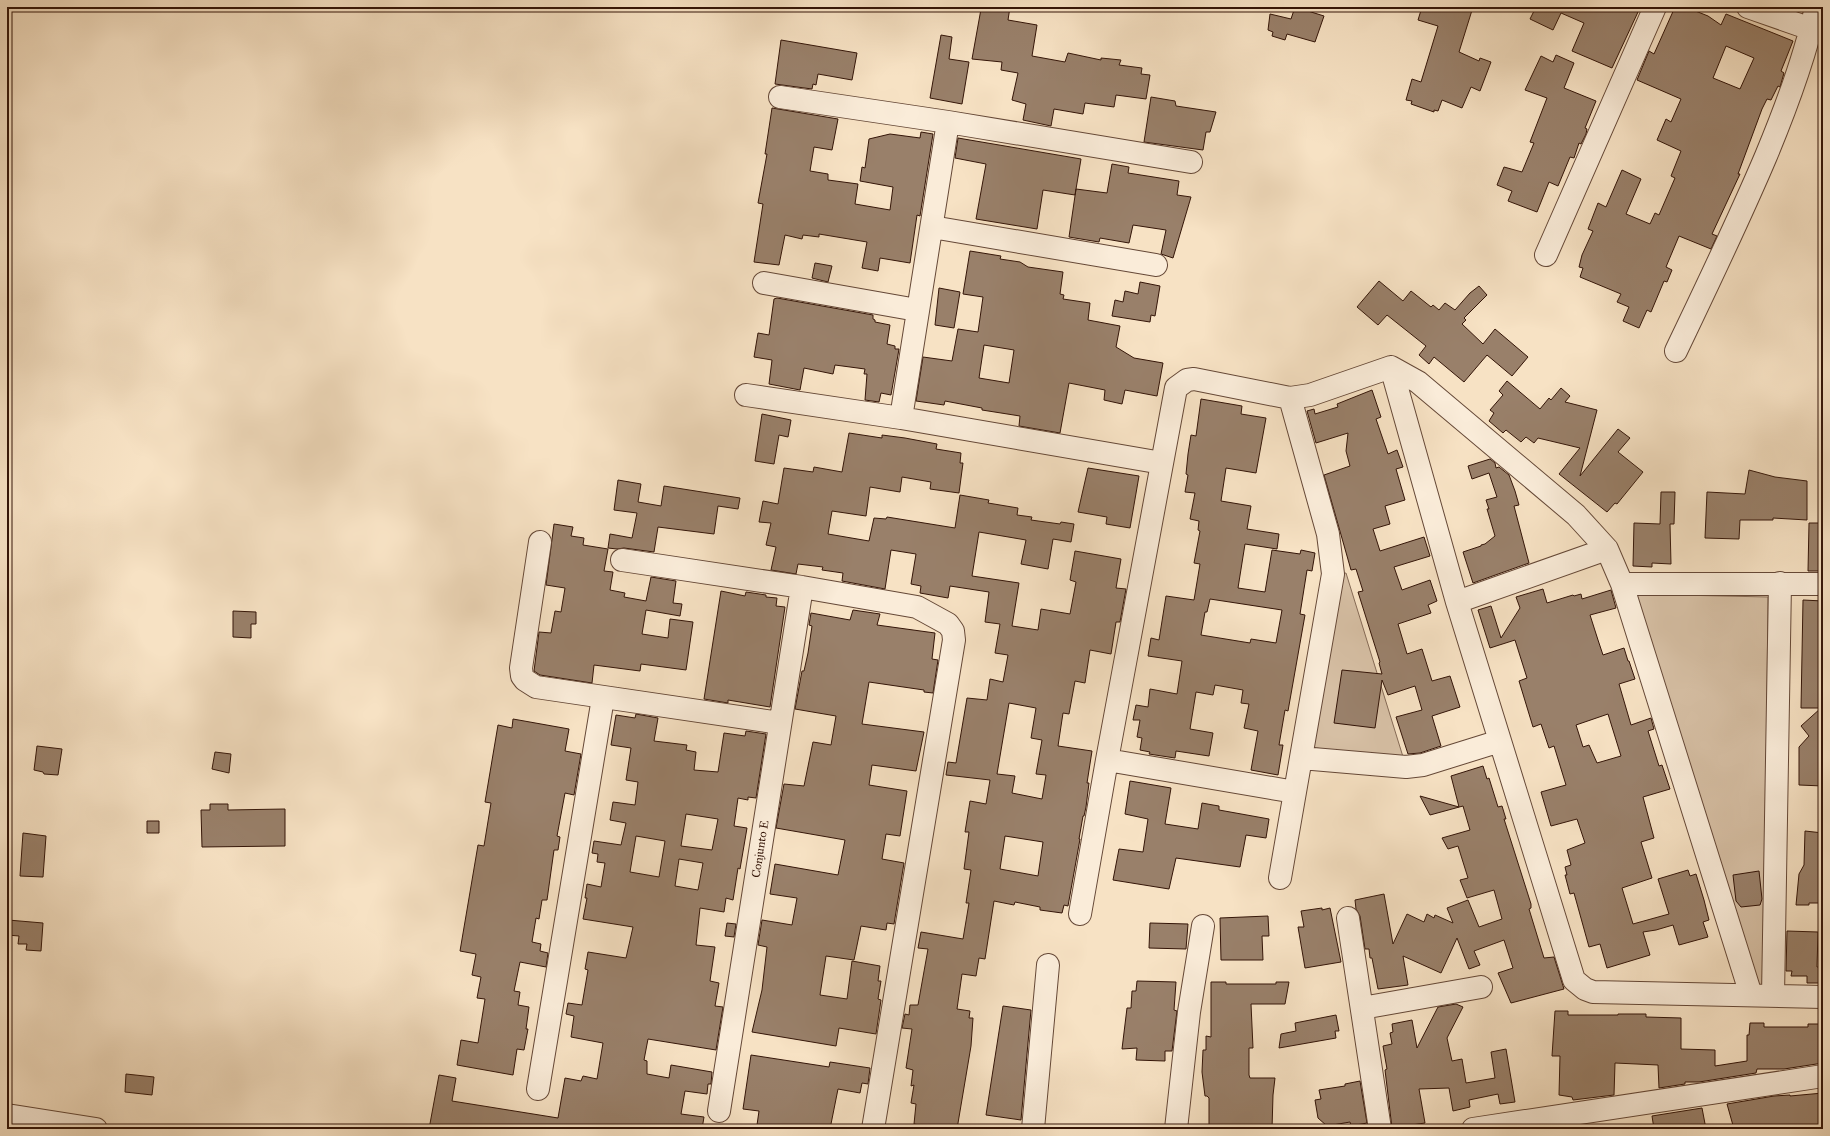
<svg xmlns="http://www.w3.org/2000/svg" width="1830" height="1136" viewBox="0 0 1830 1136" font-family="'IM FELL Great Primer',serif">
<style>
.green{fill:#d6bfa4;stroke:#856a56}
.building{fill:#99806a;stroke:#341508;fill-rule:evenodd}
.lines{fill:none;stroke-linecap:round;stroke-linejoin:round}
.minor-casing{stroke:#654837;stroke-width:24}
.minor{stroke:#faecd9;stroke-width:22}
.labels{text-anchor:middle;stroke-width:4;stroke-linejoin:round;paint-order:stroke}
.street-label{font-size:12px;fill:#341508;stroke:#faecd9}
</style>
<rect width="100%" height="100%" fill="#f7e2c4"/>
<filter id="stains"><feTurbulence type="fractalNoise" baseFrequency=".005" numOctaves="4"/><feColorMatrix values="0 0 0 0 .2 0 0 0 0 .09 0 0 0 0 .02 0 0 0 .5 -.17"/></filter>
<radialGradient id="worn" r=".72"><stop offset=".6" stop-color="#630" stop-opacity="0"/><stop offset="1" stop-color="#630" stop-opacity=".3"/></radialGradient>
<path class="green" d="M1346 573 1404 760 1316 748 1311 743 1339 574Z
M1633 594 1768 597 1764 987 1756 986Z"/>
<path class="building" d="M995 7H1010L1008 20 1037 25 1032 56 1065 62 1068 53 1101 60V58L1121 60 1119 65 1142 68 1141 74 1150 75 1146 99 1116 95 1114 107 1085 103 1083 114 1054 109 1051 126 1023 120 1026 104 1012 100 1018 73 1001 70 1002 62 972 59 981 9 995 11Z
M1295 7 1324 16 1315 42 1287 34 1285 40 1272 36 1273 32 1268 30 1270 14 1291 19Z
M1422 7H1473L1459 52 1479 61 1480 58 1491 62 1480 91 1471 87 1462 108 1442 100 1438 111 1434 110V112L1411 104 1412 101 1406 100 1412 79 1421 82 1438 26 1418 20Z
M1536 7H1626L1638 12 1612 68 1572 51 1584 23 1561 13 1553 30 1530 19Z
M1675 7H1695L1693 10 1708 16 1721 25 1726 14 1793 41 1781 71 1784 73 1780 87 1778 86 1771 100 1767 99 1762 109 1738 174H1740L1712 234 1717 236 1711 249 1679 236 1666 267 1672 270 1667 282 1664 281 1651 312 1647 310 1639 328 1623 321 1629 307 1617 302 1621 294 1580 277 1583 268 1579 267 1582 255 1593 231 1588 229 1598 203 1606 207 1622 170 1641 179 1626 214 1650 224 1655 213 1659 215 1675 178 1671 176 1681 151 1657 140 1666 119 1671 122 1681 99 1637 80 1649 51 1654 54ZM1726 46 1754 58 1740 89 1713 78Z
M941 35 952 37 949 59 969 62 962 104 930 98Z
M781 40 857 53 852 80 818 74 816 85 813 84 812 89 775 84Z
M1556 55 1574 63 1564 88 1596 101 1585 128 1587 129 1586 134 1581 144 1579 143 1574 158 1570 157 1558 186 1549 182 1537 212 1508 201 1512 191 1497 185 1504 167 1522 172 1534 143 1530 142 1547 98 1525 90 1541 56 1553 62Z
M1151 97 1175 101 1176 106 1216 112 1210 132H1206L1203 150 1144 142Z
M772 108 838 119 832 150 814 147 810 171 828 174V180L858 184 855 204 890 210 893 187 860 181 862 167 865 168 869 139 890 134 920 138 921 132 933 134 920 216 917 215 910 263 880 258 878 271 862 268 867 242 819 234V237L803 235 802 239 785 235 779 265 754 262 763 204 758 203 767 154H765Z
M958 138 1081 159 1075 195 1043 190 1037 229 976 219 986 164 955 158Z
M1112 164 1129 167 1128 173 1179 181 1177 195 1191 197 1173 258 1161 254 1166 230 1133 225 1129 243 1100 238 1099 242 1069 237 1076 189 1107 193Z
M970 251 1001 256 1000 259 1020 262 1028 267 1063 272 1060 294 1064 295 1063 299 1090 303 1088 320 1120 326 1116 347 1134 358 1163 363 1157 396 1125 390 1122 404 1104 400 1105 390 1069 383 1060 433 1019 426 1020 416 982 410V408L945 401 944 405 916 401 923 357 952 361 958 329 978 332 983 297 963 294ZM984 345 1014 350 1009 383 979 378Z
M815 263 832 266 828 282 812 278Z
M1379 281 1403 301 1411 291 1431 307 1433 305 1439 310 1445 303 1455 310 1470 293 1479 286 1487 295 1464 318 1466 320 1462 324 1483 344 1495 329 1528 357 1512 376 1487 355 1464 382 1434 357 1429 364 1419 355 1426 346 1387 315 1378 325 1357 307Z
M1140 282 1160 286 1155 316 1151 315 1150 322 1112 316 1115 300 1123 302 1125 291 1138 294Z
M939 288 960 292 954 328 935 325Z
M777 298 873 315V319L875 320V322L890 325 887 344 895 346V349H899L891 395 881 393 879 402 865 400 867 374H864L865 369 835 365 833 374 804 368 800 390 769 384 772 360 754 357 758 333 769 335 774 299Z
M1507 381 1540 409 1549 398 1551 400 1561 388 1570 396 1565 402 1597 410 1580 476 1618 429 1630 438 1618 452 1643 472 1617 504 1615 503 1607 512 1559 474 1580 448 1538 438 1534 443 1526 437 1521 442 1506 430 1503 433 1489 421 1494 413 1490 410 1503 395 1499 391Z
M1372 390 1381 417 1376 419 1388 454 1397 450 1403 467 1396 469 1405 500 1385 506 1390 524 1373 529 1380 551 1424 537 1430 556 1394 567 1402 590 1430 580 1437 601 1428 605 1431 613 1398 624 1407 654 1422 649 1432 681 1450 676 1460 707 1432 716 1441 746 1420 753 1408 754 1396 717 1422 710 1415 686 1388 695 1382 680 1375 728 1334 723 1342 670 1382 674 1379 663 1380 662 1358 592 1363 591 1356 569 1351 570 1324 475 1350 466 1346 451 1348 433 1316 443 1307 411 1314 409 1315 414 1338 407 1337 404Z
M1201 399 1242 406 1241 414 1266 418 1256 473 1226 468 1221 501 1251 506 1247 529 1279 534 1277 549 1245 544 1238 588 1265 592 1272 550 1300 554 1301 550 1315 553 1312 571 1307 570 1300 614 1305 615 1288 711 1285 710 1279 745H1283L1278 775 1251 770 1258 731 1244 728 1249 704 1241 703 1243 690 1215 685 1213 695 1196 692 1190 729 1213 733 1209 756 1176 751 1175 758 1149 754 1150 752 1140 750 1142 738 1137 737 1140 720H1133L1136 705 1148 707 1150 689 1177 694 1182 661 1148 656 1151 638 1159 640 1166 596 1194 600 1200 564 1194 563 1200 531 1198 530 1199 521 1190 519 1195 493 1185 492 1188 475 1186 474 1188 454 1191 435 1196 436ZM1210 599 1282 610 1276 643 1251 639 1250 643 1201 635 1205 612H1207Z
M762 414 791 420 788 437 779 435 774 464 755 461Z
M849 433 882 438V435L905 438 937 444 936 449 961 453 960 463H963L959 493 930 489 931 482 902 477 900 492 870 487 866 516 832 511 828 534 869 541 874 518 886 519 887 517 955 528 960 495 989 500 988 503 1018 508 1017 515 1032 517 1031 520 1060 524 1061 522 1074 524 1071 542 1053 539 1048 569 1021 564 1026 540 979 532 972 576 1019 583 1012 626 1038 630 1041 609 1070 614 1076 582 1070 580 1075 551 1121 559 1116 588 1126 589 1120 622H1116L1111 654 1090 650 1085 683 1075 681 1069 714 1063 713 1058 746 1092 751 1087 783H1089L1086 807 1084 816H1083L1079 839H1080L1068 906 1064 905 1062 913 1040 910V907L1015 902 1014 905 994 901 985 959 979 958 976 976 962 974 957 1009 970 1011 969 1018H973L971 1046 957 1129H929L930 1127 914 1124 916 1104 911 1103 914 1085 911 1086 913 1070 906 1068 912 1029 902 1028 905 1014 909 1015 910 1005H918L928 949 918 948 921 932 963 939 969 903H966L971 870 964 869 969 832H965L970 801 986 804 990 780 946 775 948 762 956 763 967 698 987 700 990 679 1003 682 1008 655 995 653 1000 624 985 622 989 592 950 586 948 598 920 593 921 586 911 584 916 554 891 550 885 589 842 581 843 573 822 570 823 567 798 564 796 574 771 570 776 547 766 545 771 523 759 522 763 501 778 504 784 468 813 472 814 467 842 472ZM1009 703 1036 708 1031 738 1042 740 1036 774 1046 775 1042 799 1012 793 1015 776 997 774ZM1005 836 1043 842 1038 876 1000 869Z
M1490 459 1495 463 1496 468 1499 467 1509 475 1515 491 1519 505 1514 506 1529 563 1473 583 1463 552 1481 546V545L1485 544 1495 536 1487 509H1489L1486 500 1497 497 1489 473 1472 479 1468 466Z
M1088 468 1139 476 1130 528 1106 524 1107 517 1078 512Z
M1749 470 1775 477 1807 481V520L1773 518V520H1740L1739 539 1705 538 1707 492 1745 494Z
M618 480 641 484 638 502 661 506 664 486 740 498 738 509 718 506 714 534 658 527 654 552 624 548 617 549 608 548 610 534 632 538 637 513 614 510Z
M1661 492H1675L1674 524H1670L1671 564 1652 563V567L1633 566 1634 523 1660 524Z
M1809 523H1823V571H1808Z
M554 524 573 527 571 536 584 538 583 545 608 549 604 571 613 572 610 590 625 593 624 597 646 601 651 577 676 581 673 603 682 604 680 616 646 610 642 634 668 638 670 619 693 622 686 670 641 664 640 671 594 665 592 683 540 675 534 671 539 632 551 633 555 611 561 612 565 588 546 585Z
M1543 589 1547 603 1573 595 1574 596 1581 594 1582 599 1611 590 1616 608 1590 615 1598 640 1603 655 1624 648 1628 661H1629L1635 679 1619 684 1631 725 1651 718 1654 729 1648 731 1659 766 1662 765 1670 789 1643 797 1654 838 1641 842 1652 878 1622 888 1633 924 1669 914 1658 879 1688 870 1690 876 1696 874 1704 900 1709 920 1703 922 1708 937 1679 945 1673 925 1656 930 1643 932 1650 955 1607 968 1600 944 1589 947 1574 893 1570 894 1565 875H1567L1565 867 1571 865 1567 850 1585 843 1577 819 1551 826 1541 792 1566 785 1554 746 1549 748 1541 724 1533 727 1519 681 1527 678 1515 640 1490 648 1478 610 1491 606 1501 638 1520 608 1516 597ZM1608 714 1621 756 1597 763 1589 745 1583 747 1576 725Z
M721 591 745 596 746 592 766 595V597L777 598 776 606 785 607 770 707 728 700V703L704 699Z
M1803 600 1823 601V786L1799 785V747L1809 736 1801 726 1821 708H1801Z
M853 610 880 614 877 625 935 633 932 659 938 660 933 693 924 692V690L869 682 862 724 924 732 916 771 872 765 869 785 907 791 900 836 886 834 882 859 904 863 894 924 887 923 886 930 861 926 854 960 826 956 820 995 847 999 852 961 880 966 878 981H881L878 999 881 1000 876 1034 839 1028 836 1046 752 1032 762 990 767 947 758 945 762 920 792 925 797 898 770 894 775 864 838 875 845 840 776 828 784 784 804 786 813 742 831 745 836 716 795 709 802 671H804L808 653 812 626 809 625 811 613 850 620Z
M233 611 256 612V624H251V638L233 637Z
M636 714 658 718 654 741 687 745 686 750 696 752 694 770 718 772 724 733 745 736 746 731 766 734 756 798 748 797V800L738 798 734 826 747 828 740 869 738 868 733 900 726 898 724 912 700 908 696 945 715 947 710 981 719 983 715 1006 723 1007 716 1050 648 1039 644 1060 647 1061V1074L669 1078 671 1065 712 1072 711 1084H708L707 1094 685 1091 681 1114 704 1117 702 1129H504L476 1125 475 1129H429L439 1075 456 1078 452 1101 558 1118 565 1078 581 1081 583 1076 597 1079 603 1043 571 1037 574 1016 566 1014 568 1003 582 1005 588 970 585 969 588 952 626 958 633 927 583 919 587 898H585L587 884 601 887 605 863 597 862 598 854 592 853 594 841 621 845 626 823 610 820 613 802 635 805 638 782 626 780 631 748 611 745 616 715 635 718ZM686 814 718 819 712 850 681 846ZM636 836 665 841 659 877 630 872ZM679 859 703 863 698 890 675 886Z
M513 719 569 729 565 751 581 754 574 795 565 793 557 836 560 837 558 850H554L547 900H542L539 919 536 918 532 942 541 944 540 951 548 953 546 967 520 962 514 991 520 992 518 1005 529 1007 526 1029H528L524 1050 517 1049 513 1075 457 1065 461 1040 478 1043 485 999 477 998 481 977 472 975 476 954 460 951 478 845 484 846 491 803 485 802 498 725 512 728Z
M37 746 62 749 58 775 44 774 43 772 34 770Z
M215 752 231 754 229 773 212 769Z
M1483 766 1487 779 1489 778 1498 807 1502 806 1506 819H1504L1531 904V908L1529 909 1544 958 1554 957 1564 989 1511 1003 1498 973 1513 968 1504 940 1474 951 1480 965 1469 969 1457 938 1441 973 1403 956 1408 985 1378 989 1372 958H1370L1369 949H1365L1360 916 1356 909 1355 900 1384 894 1393 944 1407 914 1424 922 1427 914 1434 918 1435 915 1453 923 1447 908 1468 900 1479 927 1502 919 1494 890 1467 898 1460 880 1468 878 1458 846 1448 849 1442 838 1470 830 1463 806 1430 815 1420 796 1459 807 1451 776Z
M1130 781 1171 788 1165 824 1198 829 1202 803 1213 805 1219 806V810L1269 819 1266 838 1246 835 1240 867 1176 858 1169 889 1113 880 1119 849 1143 852 1148 819 1125 814Z
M210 804H228V810L285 809V846L202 847 201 810H210Z
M147 821H159V833H147Z
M1805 831 1823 833V903H1809V905H1796L1799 874 1804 865Z
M23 833 46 836 43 877 20 876Z
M1759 871 1762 899 1760 905 1741 907 1736 901 1733 875Z
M1322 908V910L1330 908 1341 962 1305 968 1298 927H1304L1301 911Z
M1268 916 1269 936H1262L1263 960H1221L1220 918Z
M8 920 43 923 41 951 26 950 27 944H18L19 936 7 935Z
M727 923 736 924 734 937 725 936Z
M1150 923 1188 924 1186 949 1149 948Z
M1787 931 1818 932 1817 967H1820V983H1807V976H1791L1792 971H1786Z
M1137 981 1176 982 1174 1010 1177 1011 1172 1051H1165V1061L1136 1060 1137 1048 1122 1049 1127 1008H1131L1132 991H1136Z
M1211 982H1226V984H1276V982H1289L1285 1004H1251L1253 1048H1249V1075L1250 1078H1275L1273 1095 1272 1129H1209V1098L1207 1096H1205L1202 1072 1203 1050H1206V1036L1211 1037Z
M1456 1004 1463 1007 1447 1038 1452 1061 1462 1059 1466 1083 1495 1078 1491 1052 1506 1049 1515 1102 1500 1104 1498 1094 1469 1100 1470 1107 1453 1111 1449 1088 1419 1089 1425 1123 1392 1128 1385 1070 1387 1069 1383 1046 1392 1044 1390 1033 1393 1032 1392 1024 1412 1020 1417 1048 1438 1007Z
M1003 1006 1031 1010 1021 1120 986 1115Z
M1555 1011H1568V1015H1618V1014H1646V1017L1681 1018V1049L1715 1050V1066L1747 1061V1035H1749L1750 1023H1764V1027H1808V1024H1823V1063L1784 1069H1757L1756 1073 1699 1082H1685V1084L1659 1088 1658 1065 1615 1063 1614 1095 1573 1100 1572 1097 1559 1095 1560 1056H1552Z
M1336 1015 1339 1031H1335L1336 1038 1279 1048 1281 1034 1296 1031 1295 1023Z
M751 1055 829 1067 830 1062 870 1068 868 1084 862 1083 860 1093 838 1089 830 1129H768V1127L757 1125 759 1111 743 1109Z
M126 1074 154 1077 152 1095 125 1092Z
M1360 1081 1367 1123 1351 1126 1350 1122 1327 1126 1318 1118 1315 1100 1321 1099 1319 1090 1345 1086V1084Z
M1823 1093V1129H1734L1727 1104 1774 1096 1790 1095V1096Z
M1702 1108 1706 1129H1654L1652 1116Z"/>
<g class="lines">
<defs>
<path id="minor" d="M1748 7 1811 29
M780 97 948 122 1191 162
M932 227 1156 265
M1546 255 1655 7
M764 283 917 310
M1676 351C1707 286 1738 222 1766 156 1786 108 1805 58 1816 7
M1391 367 1457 602 1574 980 1585 989 1593 992 1823 997
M746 395 901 418 1162 463
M1290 398 1310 395 1391 367 1418 382 1576 515 1607 549 1622 584 1751 995
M901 418 948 122
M540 542 521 668 522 676 525 680 536 687 780 723
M622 560 802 587 917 607 948 624 953 631 954 640 873 1129
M1622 584H1823
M1457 602 1607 549
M1301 758 1406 767 1423 765 1500 741
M1107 760 1295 792
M1080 914 1107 760 1176 388 1187 380 1194 379 1290 398 1328 534 1333 574 1280 878
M1348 918 1380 1129
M1773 996 1780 583
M1362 1008 1481 987
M538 1089 603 698
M719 1111 802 587
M7 1115 96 1129
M1033 1129 1048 965
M1176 1129 1189 1012 1203 926
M1473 1129 1823 1076"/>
</defs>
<use href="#minor" class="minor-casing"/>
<use href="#minor" class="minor"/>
</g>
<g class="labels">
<g class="street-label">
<text transform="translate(760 849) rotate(-81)" y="4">Conjunto E</text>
</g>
</g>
<rect width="1830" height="1136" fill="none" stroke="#f7e2c4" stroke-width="24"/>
<rect x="8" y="8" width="1814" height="1120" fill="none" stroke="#341508" stroke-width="2"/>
<rect x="12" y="12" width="1806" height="1112" fill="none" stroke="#341508"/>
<rect width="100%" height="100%" filter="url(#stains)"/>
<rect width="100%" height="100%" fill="url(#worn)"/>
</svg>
